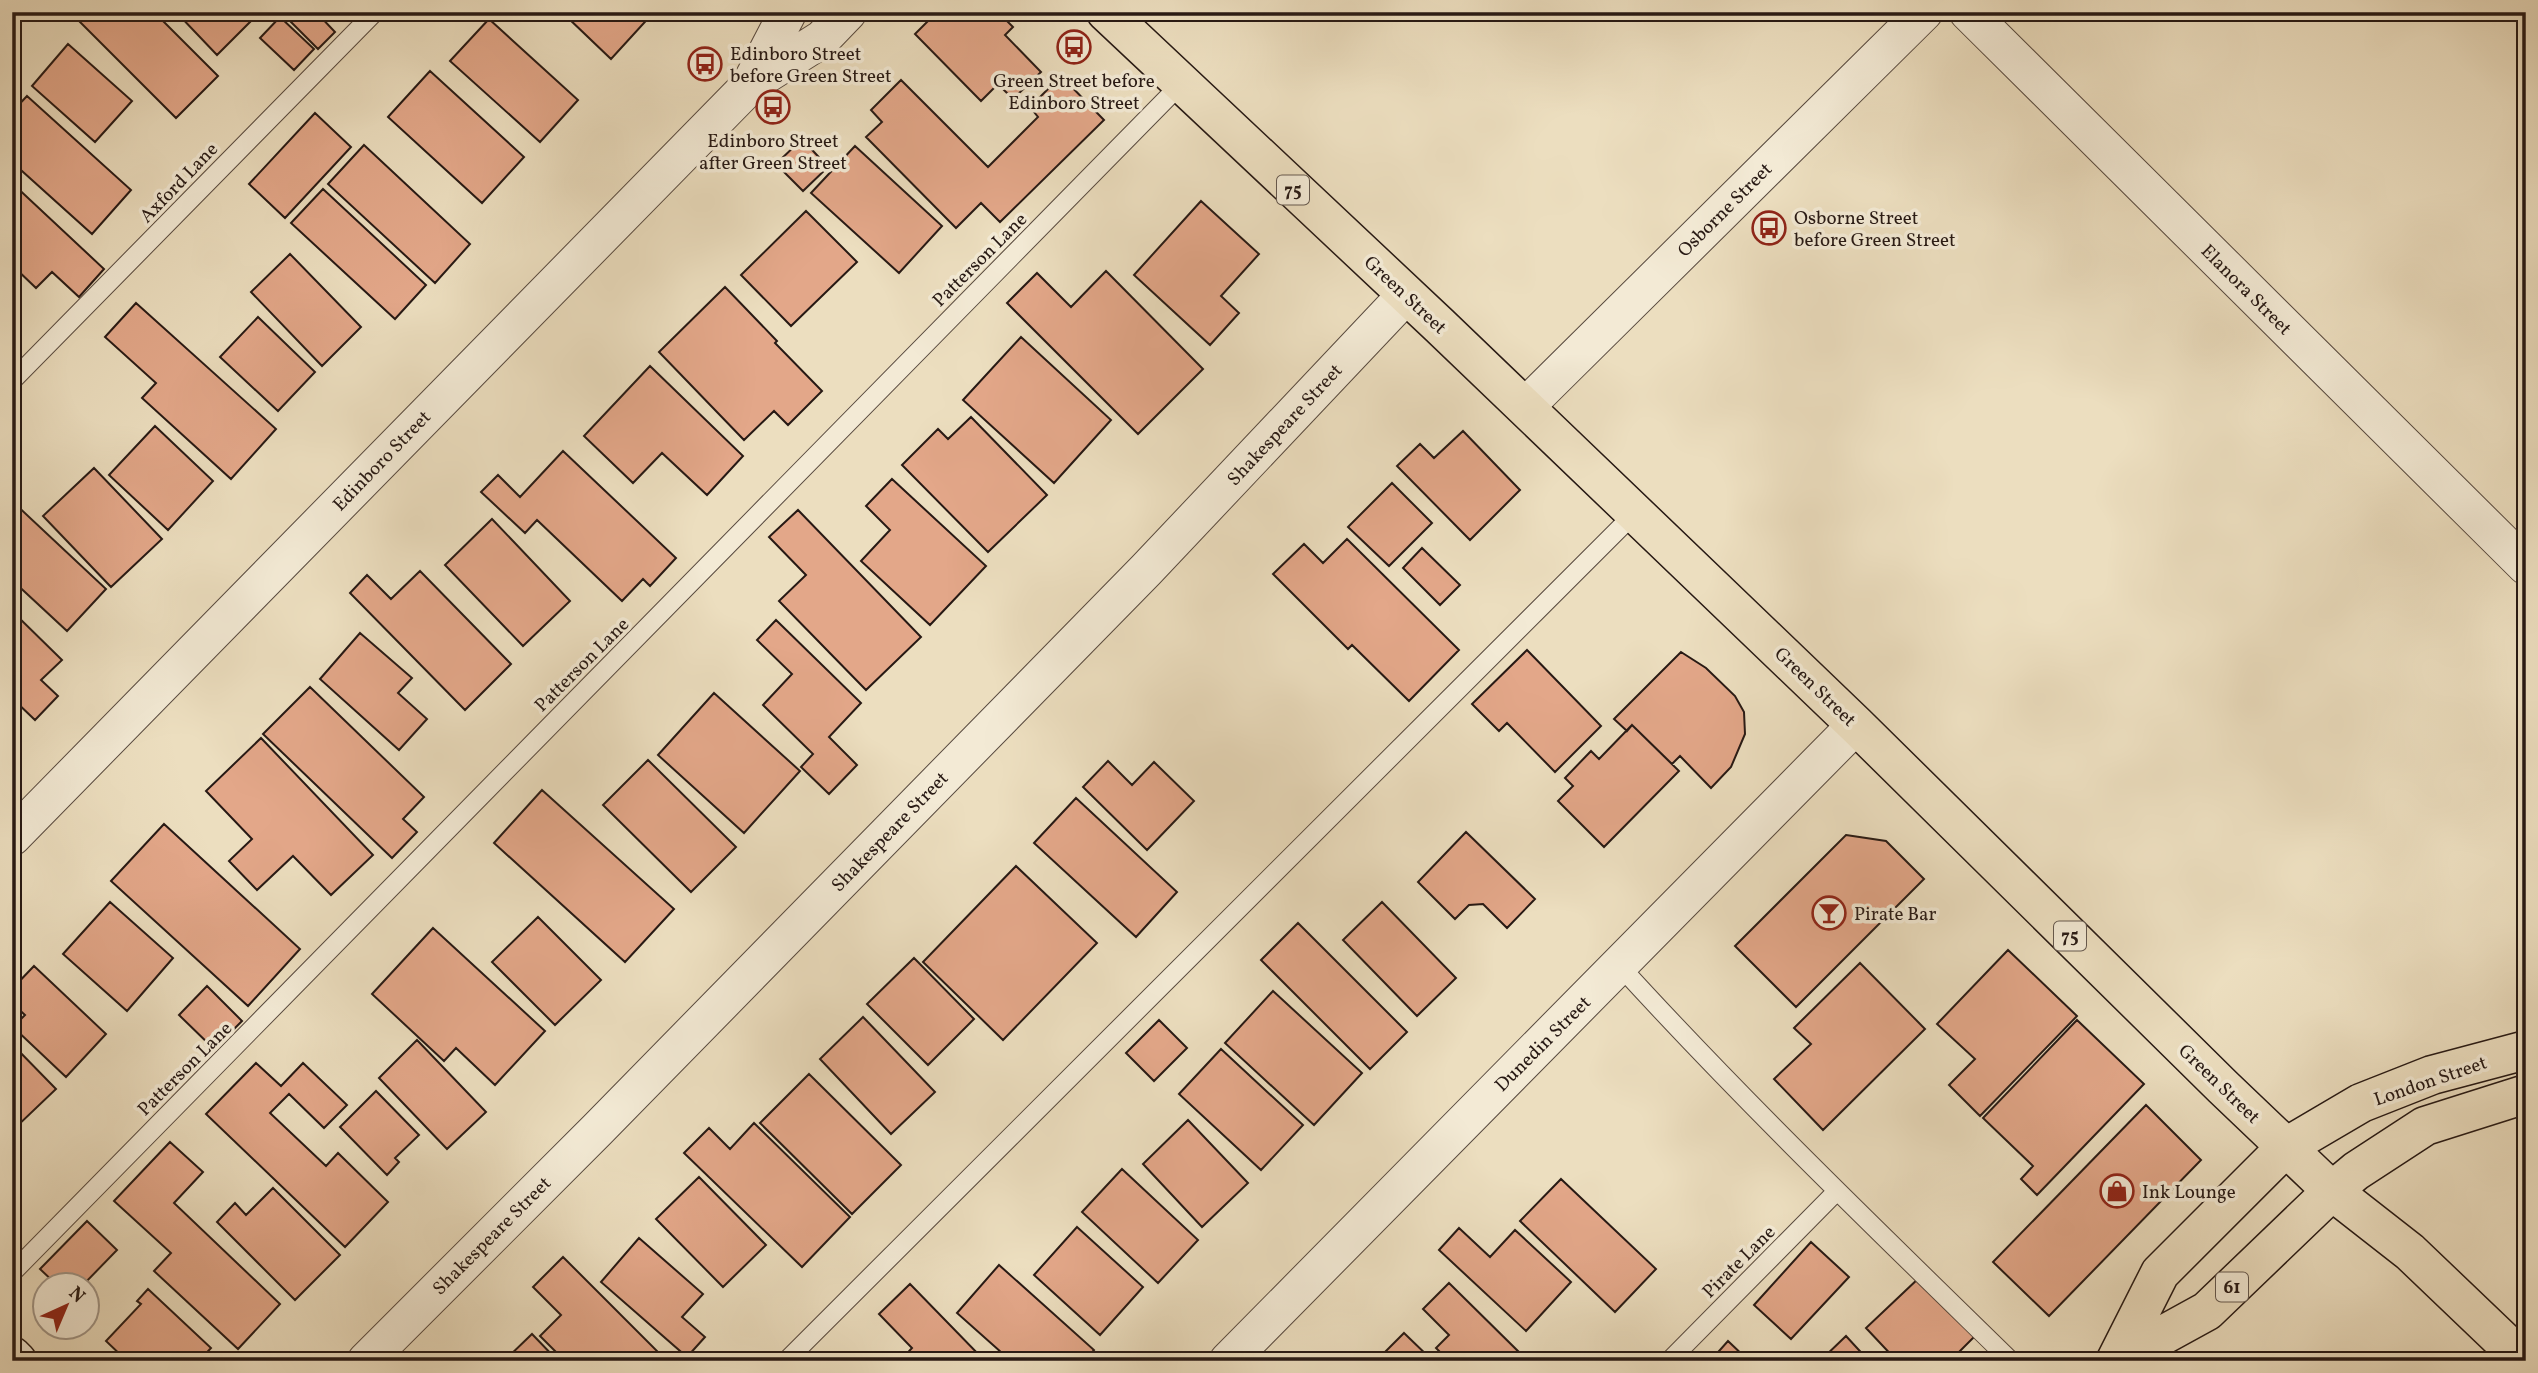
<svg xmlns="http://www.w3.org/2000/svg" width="2538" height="1373" viewBox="0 0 2538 1373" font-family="Vollkorn,serif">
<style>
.building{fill:#e3a789;stroke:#271914;stroke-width:2}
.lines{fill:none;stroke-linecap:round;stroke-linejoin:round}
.lane-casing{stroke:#584a3f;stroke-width:20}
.street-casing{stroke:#584a3f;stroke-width:39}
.secondary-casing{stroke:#271914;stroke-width:41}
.primary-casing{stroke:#271914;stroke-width:41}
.lane{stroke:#f3ead5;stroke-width:18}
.street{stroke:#f3ead5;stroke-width:37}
.secondary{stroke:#f3ead5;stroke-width:38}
.primary{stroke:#ecdebf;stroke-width:38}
.labels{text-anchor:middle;stroke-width:7;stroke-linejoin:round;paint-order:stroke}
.shield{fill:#f3ead5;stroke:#64584e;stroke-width:2}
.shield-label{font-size:18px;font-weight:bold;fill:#271914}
.poi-label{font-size:19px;fill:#271914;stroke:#f3ead5;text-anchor:start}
.street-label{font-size:19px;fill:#271914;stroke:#f3ead5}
</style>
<rect width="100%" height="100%" fill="#ecdebf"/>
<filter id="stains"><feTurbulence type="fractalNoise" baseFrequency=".00286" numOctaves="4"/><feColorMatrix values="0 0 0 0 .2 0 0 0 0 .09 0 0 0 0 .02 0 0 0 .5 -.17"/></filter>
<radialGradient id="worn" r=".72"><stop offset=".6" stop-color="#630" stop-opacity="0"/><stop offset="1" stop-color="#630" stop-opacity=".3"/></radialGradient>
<path class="building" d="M88 12H154L218 76 176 118 79 21Z
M176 12H260L217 55Z
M281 12H316L335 32 318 49Z
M567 12H654L611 59 565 15Z
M937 12H998L1013 27 1005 35 1041 72 1013 99 998 84 981 101 915 34Z
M280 17 314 49 294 70 260 38Z
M489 19 578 100 540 142 450 61Z
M68 44 132 101 95 142 32 86Z
M430 71 524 157 482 203 388 117Z
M1061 76 1104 120 1000 222 981 203 956 228 866 137 882 122 871 110 901 80 988 167 1038 117 1030 107Z
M27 96 131 190 92 234 12 162V112Z
M315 113 351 147 285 218 249 184Z
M802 139 828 167 803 191 776 164Z
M364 145 470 244 435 283 328 184Z
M855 146 942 226 899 273 811 193Z
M12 183 104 269 79 297 52 272 36 288 12 265Z
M323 189 426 285 395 319 291 223Z
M1201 201 1259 254 1221 296 1239 313 1210 345 1134 275Z
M806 211 857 262 791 326 741 275Z
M290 254 361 327 322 366 251 292Z
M1106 271 1203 369 1138 434 1007 303 1037 273 1071 307Z
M725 287 777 341 775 343 822 391 788 425 774 411 744 440 659 352Z
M136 303 276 429 231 479 142 398 156 383 105 337Z
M258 317 315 372 278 411 220 357Z
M1021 337 1111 420 1054 483 963 400Z
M650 366 743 456 707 495 662 453 633 483 584 436Z
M971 417 1047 495 988 552 902 465 938 429 948 439Z
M155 426 213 481 168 530 109 475Z
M1463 431 1520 490 1470 540 1397 466 1420 444 1434 458Z
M563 451 676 558 650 586 643 579 622 601 537 520 525 533 481 492 498 475 520 497Z
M94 468 162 539 111 587 43 516Z
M892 479 986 566 930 625 861 561 890 530 866 506Z
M1392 483 1432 523 1389 566 1348 527Z
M12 501 106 589 67 631 12 580Z
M798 510 921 637 866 690 779 601 806 575 769 537Z
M492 519 570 601 523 646 445 565Z
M1347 539 1459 650 1409 701 1352 645 1348 649 1273 574 1304 544 1323 563Z
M1422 548 1460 585 1440 605 1403 568Z
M420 571 511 664 465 710 350 593 367 575 391 599Z
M12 611 62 660 41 680 58 696 35 720 12 698Z
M776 620 861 703 829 737 857 765 829 794 801 767 813 754 763 705 792 674 757 640Z
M360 633 412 678 398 693 427 719 399 750 320 679Z
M1527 650 1601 726 1555 772 1507 723 1499 731 1472 704Z
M1681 652 1706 668 1735 696 1744 712 1745 734 1731 767 1711 788 1680 756 1672 764 1632 725 1627 731 1614 719Z
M310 687 424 797 403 819 417 832 392 858 263 734Z
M714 693 800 771 744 833 658 755Z
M1632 725 1679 771 1604 847 1558 801 1573 786 1565 778 1591 751 1599 759Z
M261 738 373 855 331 895 293 856 257 890 229 861 252 839 206 791Z
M648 760 736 847 691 892 603 805Z
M1108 761 1132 785 1154 762 1194 801 1147 850 1083 787Z
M542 790 674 909 625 962 494 843Z
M1076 798 1177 892 1136 937 1034 843Z
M164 824 300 949 248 1006 111 881Z
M1466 832 1535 899 1507 928 1483 904 1469 905 1455 919 1418 882Z
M1846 835 1886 841 1924 879 1796 1007 1735 946Z
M1016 866 1097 943 1003 1040 923 962Z
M110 902 173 958 127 1011 63 954Z
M1382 902 1456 978 1417 1016 1343 940Z
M538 917 601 980 555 1025 492 962Z
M1298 923 1407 1032 1370 1069 1261 960Z
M433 928 545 1031 495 1085 456 1048 444 1061 372 994Z
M2008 950 2077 1016 1980 1116 1949 1085 1975 1059 1937 1024Z
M914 958 974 1019 928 1065 867 1004Z
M1860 963 1925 1029 1823 1130 1774 1079 1811 1044 1794 1028Z
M34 966 106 1034 66 1077 13 1027 25 1015 12 1003V989Z
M207 986 242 1021 214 1049 179 1015Z
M1273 991 1362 1073 1314 1125 1225 1043Z
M863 1017 935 1092 891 1134 820 1059Z
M1159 1020 1187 1048 1154 1081 1126 1053Z
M2077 1020 2144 1084 2037 1195 2021 1179 2033 1166 1983 1118Z
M417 1040 486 1112 447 1149 379 1078Z
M12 1044 56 1089 12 1131Z
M1221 1049 1303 1125 1261 1170 1179 1094Z
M256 1063 281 1086 303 1063 347 1105 324 1128 289 1094 270 1113 326 1166 338 1153 388 1202 345 1247 206 1114Z
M809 1074 901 1165 852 1214 760 1123Z
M376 1091 419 1135 395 1158 399 1162 387 1175 340 1127Z
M2146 1105 2201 1160 2049 1316 1993 1262Z
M1188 1120 1248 1183 1202 1227 1143 1164Z
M754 1123 850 1217 802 1267 684 1153 709 1128 730 1149Z
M170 1142 203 1172 174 1203 280 1304 238 1349 154 1271 171 1253 114 1201Z
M1122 1169 1198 1240 1158 1283 1082 1212Z
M699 1177 766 1245 723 1287 656 1219Z
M1561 1179 1656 1269 1615 1312 1520 1221Z
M273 1188 340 1255 295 1300 217 1222 235 1203 246 1215Z
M87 1221 117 1250 82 1286H58L40 1269Z
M1077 1227 1143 1287 1100 1335 1034 1275Z
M1459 1228 1490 1257 1515 1230 1571 1282 1526 1331 1439 1250Z
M639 1238 703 1294 682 1317 705 1337 687 1357 601 1282Z
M1811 1242 1849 1277 1791 1339 1754 1305Z
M563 1257 662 1356 658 1361H565L540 1336 561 1315 533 1287Z
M999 1265 1094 1350 1085 1361H1011L957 1313Z
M1920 1277 1976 1335 1950 1361H1897L1866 1328Z
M1449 1283 1528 1361H1449L1436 1348 1449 1335 1423 1309Z
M910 1284 985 1361H900L912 1348 879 1314Z
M148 1289 211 1348 199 1361H127L106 1341 141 1304 137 1301Z
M1404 1333 1433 1361H1376Z
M532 1334 558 1361H504Z
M1846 1336 1869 1361H1820Z
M1728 1341 1749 1361 1711 1360Z"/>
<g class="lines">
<defs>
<path id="lane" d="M12 381 375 12
M1619 965C1744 1102 1878 1231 2011 1361
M12 1273 1181 84
M786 1361 1635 513
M1669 1361 1837 1191"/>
<path id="street" d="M1968 12 2526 566
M751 83 788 12
M1525 407 1924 12
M12 837 751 84 822 39 848 12
M366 1361 597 1130 1146 570 1406 295
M1228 1361 1856 725"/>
<path id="secondary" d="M12 1356 17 1361"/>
<path id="primary" d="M1106 12 1439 325 1856 725 2223 1087 2332 1191 2410 1252 2524 1361
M2116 1360 2160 1273 2286 1147 2361 1103 2432 1075 2526 1050
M2116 1361 2207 1311 2332 1191 2356 1171 2425 1126 2526 1094"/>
</defs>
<use href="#lane" class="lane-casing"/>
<use href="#street" class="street-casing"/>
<use href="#secondary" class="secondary-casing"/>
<use href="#primary" class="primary-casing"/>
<use href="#lane" class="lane"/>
<use href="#street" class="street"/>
<use href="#secondary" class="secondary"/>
<use href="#primary" class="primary"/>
</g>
<defs>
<symbol id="bus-ring" viewBox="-11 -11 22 22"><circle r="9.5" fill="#f3ead5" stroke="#8f2418" stroke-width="1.5"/><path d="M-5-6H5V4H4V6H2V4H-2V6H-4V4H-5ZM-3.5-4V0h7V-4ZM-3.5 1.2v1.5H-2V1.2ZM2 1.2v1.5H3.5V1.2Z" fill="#8f2418"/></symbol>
<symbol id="bar-ring" viewBox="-11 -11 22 22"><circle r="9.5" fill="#f3ead5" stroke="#8f2418" stroke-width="1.5"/><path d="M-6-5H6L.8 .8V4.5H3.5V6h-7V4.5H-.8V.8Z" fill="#8f2418"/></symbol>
<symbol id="shop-ring" viewBox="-11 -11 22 22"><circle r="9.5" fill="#f3ead5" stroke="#8f2418" stroke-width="1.5"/><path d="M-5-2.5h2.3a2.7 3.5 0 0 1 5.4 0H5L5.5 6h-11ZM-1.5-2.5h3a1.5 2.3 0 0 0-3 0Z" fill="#8f2418"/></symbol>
</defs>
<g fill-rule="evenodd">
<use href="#bus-ring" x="1055" y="28" width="38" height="38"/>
<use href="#bus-ring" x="686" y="45" width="38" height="38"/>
<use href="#bus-ring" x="754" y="88" width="38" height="38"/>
<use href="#bus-ring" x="1750" y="209" width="38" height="38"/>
<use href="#bar-ring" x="1810" y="894" width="38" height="38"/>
<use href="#shop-ring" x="2098" y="1172" width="38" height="38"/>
</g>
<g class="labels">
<g class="shield">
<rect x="1277" y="175.5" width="32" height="29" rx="5"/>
<rect x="2054" y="921.5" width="32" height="29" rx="5"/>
<rect x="2216" y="1272.5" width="32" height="29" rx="5"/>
</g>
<g class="shield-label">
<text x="1293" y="196">75</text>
<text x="2070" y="942">75</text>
<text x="2232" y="1293">61</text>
</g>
<g class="poi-label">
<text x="730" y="60">Edinboro Street<tspan x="730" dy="22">before Green Street</tspan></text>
<text x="1074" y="87" text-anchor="middle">Green Street before<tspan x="1074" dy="22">Edinboro Street</tspan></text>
<text x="773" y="147" text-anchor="middle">Edinboro Street<tspan x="773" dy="22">after Green Street</tspan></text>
<text x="1794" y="224">Osborne Street<tspan x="1794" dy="22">before Green Street</tspan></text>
<text x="1854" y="920">Pirate Bar</text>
<text x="2142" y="1198">Ink Lounge</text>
</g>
<g class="street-label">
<text transform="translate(178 182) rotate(-46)" y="7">Axford Lane</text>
<text transform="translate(1724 209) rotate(-45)" y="7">Osborne Street</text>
<text transform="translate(979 259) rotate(-45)" y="7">Patterson Lane</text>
<text transform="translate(2247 289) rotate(45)" y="7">Elanora Street</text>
<text transform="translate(1406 294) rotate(43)" y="7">Green Street</text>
<text transform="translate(1284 424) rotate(-47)" y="7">Shakespeare Street</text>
<text transform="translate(381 460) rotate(-46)" y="7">Edinboro Street</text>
<text transform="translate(581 664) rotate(-45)" y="7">Patterson Lane</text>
<text transform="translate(1816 686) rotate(44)" y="7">Green Street</text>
<text transform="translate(889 831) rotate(-46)" y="7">Shakespeare Street</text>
<text transform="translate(1542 1043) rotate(-45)" y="7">Dunedin Street</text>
<text transform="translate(184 1068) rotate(-45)" y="7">Patterson Lane</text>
<text transform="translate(2430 1080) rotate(-19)" y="7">London Street</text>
<text transform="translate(2220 1083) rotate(44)" y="7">Green Street</text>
<text transform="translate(491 1235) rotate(-45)" y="7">Shakespeare Street</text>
<text transform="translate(1738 1261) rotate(-45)" y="7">Pirate Lane</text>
</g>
</g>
<rect width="2538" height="1373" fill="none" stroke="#ecdebf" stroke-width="42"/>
<rect x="14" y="14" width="2510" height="1345" fill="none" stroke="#271914" stroke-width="3.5"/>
<rect x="21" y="21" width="2496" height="1331" fill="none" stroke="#271914" stroke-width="2"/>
<g transform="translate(66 1306) rotate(44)"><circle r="33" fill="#f3ead5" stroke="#a19688" stroke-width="2"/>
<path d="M0-5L12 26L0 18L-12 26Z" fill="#8f2418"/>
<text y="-10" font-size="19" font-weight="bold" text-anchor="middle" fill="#271914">N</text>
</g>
<rect width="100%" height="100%" filter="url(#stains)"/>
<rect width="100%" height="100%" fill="url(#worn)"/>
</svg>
